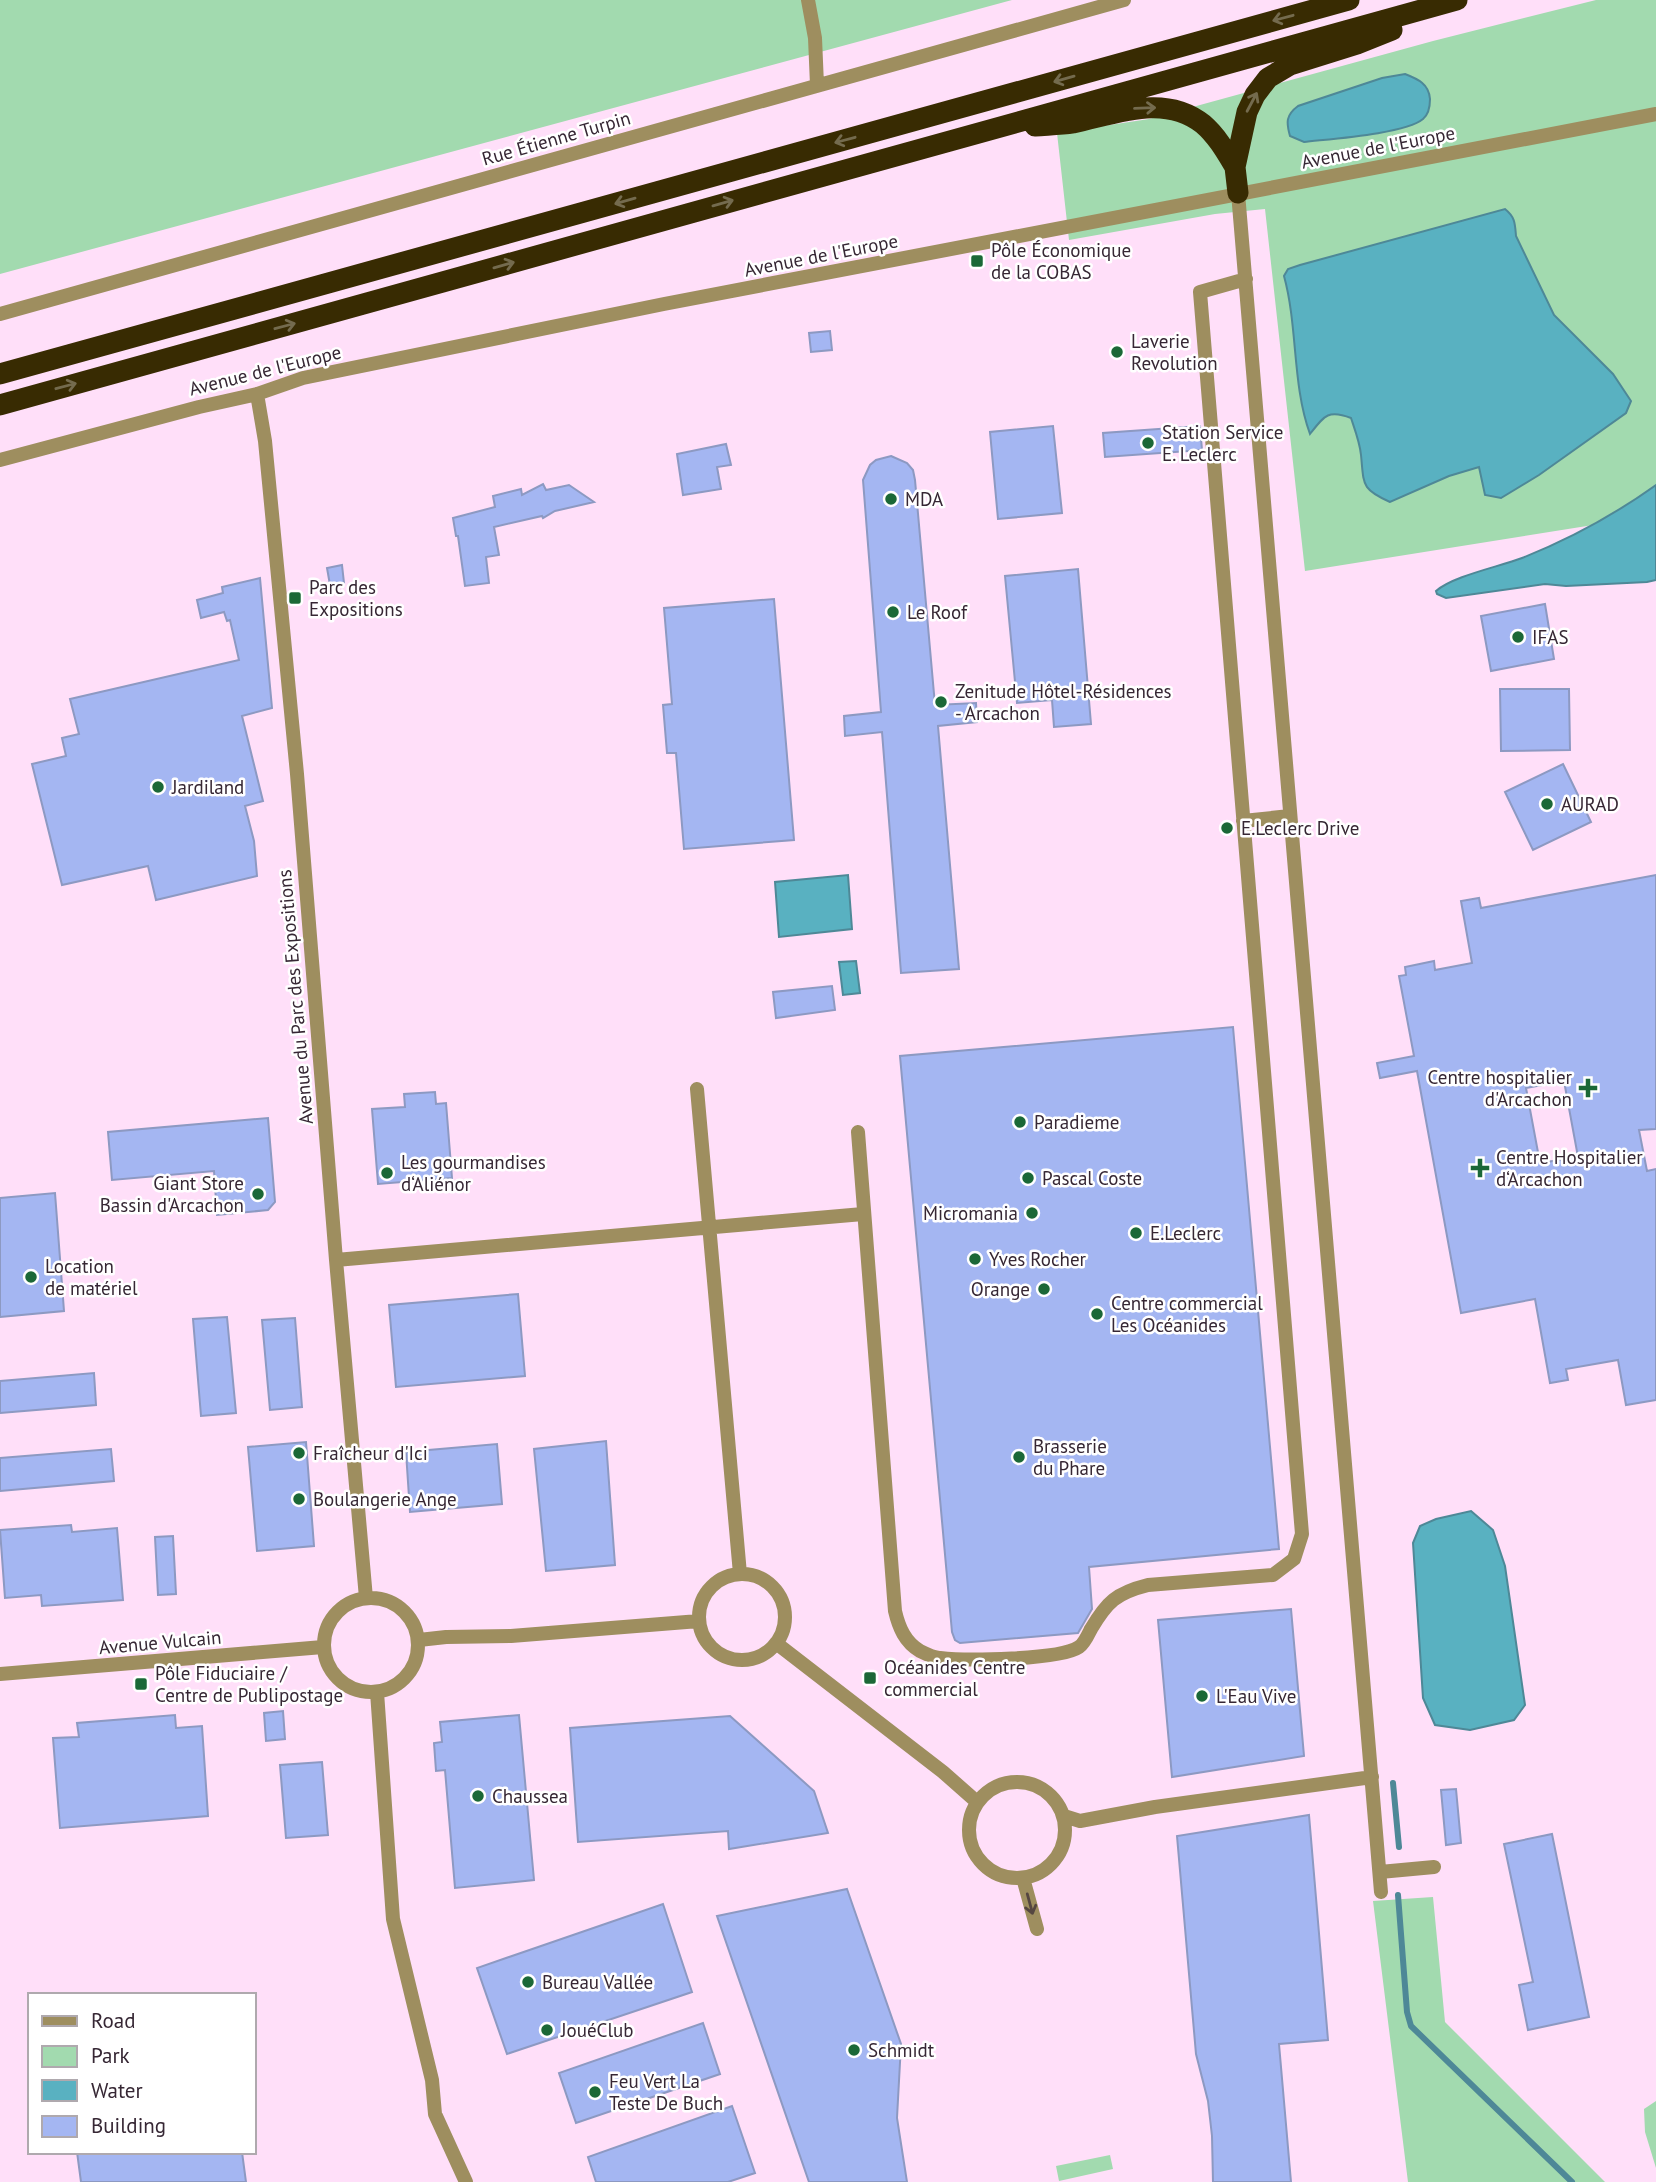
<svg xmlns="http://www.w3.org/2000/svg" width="1656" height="2182" viewBox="0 0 1656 2182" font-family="'PT Sans',sans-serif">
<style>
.green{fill:#a2daaf}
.water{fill:#59b1c1;stroke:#4e8897;stroke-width:2}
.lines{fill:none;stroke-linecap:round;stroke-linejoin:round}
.stream{stroke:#4e8897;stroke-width:6}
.building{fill:#a4b6f2;stroke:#8d99c2;stroke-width:2;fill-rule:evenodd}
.street{stroke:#9e8e5f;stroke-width:14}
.highway{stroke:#382b02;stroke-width:21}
.oneway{stroke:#746b4e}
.oneway2{stroke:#554641}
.poi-dot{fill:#1b6837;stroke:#fff;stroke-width:2.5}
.labels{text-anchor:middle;stroke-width:5;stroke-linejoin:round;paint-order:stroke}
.street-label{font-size:19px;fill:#362734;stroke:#fff}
.poi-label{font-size:19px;fill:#362734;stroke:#fff;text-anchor:start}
</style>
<rect width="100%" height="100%" fill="#ffdff9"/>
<path class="green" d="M0 0H1012L0 274Z
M1596 0H1656V515L1305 571 1265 209 1215 214 1069 240 1057 133 1149 119 1433 41Z
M1433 1897 1445 2022 1605 2182H1408L1373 1901Z
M1656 2101V2168L1645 2132 1644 2109Z
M1110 2155 1113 2169 1059 2181 1056 2166Z"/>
<path class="water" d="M1405 74C1418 79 1429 84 1430 99 1430 107 1429 114 1423 119 1405 134 1329 139 1304 142L1290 136C1286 122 1286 115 1298 106L1382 78Z
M1505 209C1515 217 1515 223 1516 236L1554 315 1613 374 1631 401 1626 413 1539 475 1501 498 1485 495 1479 467 1449 476 1390 502C1361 489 1364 485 1361 455 1360 443 1355 430 1351 418 1328 409 1324 416 1310 434 1292 385 1298 327 1284 276L1288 269 1300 265Z
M1656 485V580L1647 582 1566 586 1545 584 1446 598 1437 594 1436 591C1453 576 1498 567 1522 558 1570 539 1614 515 1656 485Z
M848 875 852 929 779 937 775 882Z
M856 961 860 993 843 995 839 962Z
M1471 1511 1493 1530 1505 1566 1525 1705 1514 1720 1470 1730 1435 1725 1423 1698 1413 1543 1420 1526 1436 1519Z"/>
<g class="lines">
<path class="stream" d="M1393 1783 1399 1847
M1398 1895 1407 2012 1411 2026 1572 2182"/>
</g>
<path class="building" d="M830 331 832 350 811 352 809 333Z
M1053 426 1062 513 998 519 990 432Z
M1200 426 1202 450 1105 457 1103 433Z
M726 444 731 465 717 467 721 489 683 495 677 454Z
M891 456 907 463 913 470 915 480 935 705 976 703 977 722 938 726 959 969 901 973 882 732 845 736 844 716 881 712 863 480 870 465 876 460Z
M543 484 546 490 569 485 594 502 555 511 543 518 542 516 494 527 499 555 486 557 489 583 465 586 458 536H456L453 518 495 507 493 496 521 489 522 495Z
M342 565 344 583 330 585 327 568Z
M1078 569 1091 724 1054 727 1052 700 1017 703 1005 576Z
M260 578 272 708 242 716 263 801 245 806 254 841 257 876 156 900 148 866 62 885 32 764 66 756 62 738 79 734 70 699 239 660 230 620 227 621 224 612 201 618 197 600 223 593 222 587Z
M774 599 794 840 684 849 676 753H667L663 705 672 704 664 608Z
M1545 604 1554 659 1491 671 1481 616Z
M1500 689H1569L1570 750 1501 751Z
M1563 764 1591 822 1533 850 1505 792Z
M1656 875V1129L1639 1130 1647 1171 1656 1169V1400L1626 1405 1618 1360 1566 1369 1568 1380 1550 1383 1535 1299 1461 1313 1417 1071 1380 1078 1377 1063 1414 1056 1399 976 1406 975 1405 967 1434 961 1435 970 1472 963 1461 901 1479 898 1481 908ZM1564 1081 1578 1157 1540 1163 1526 1088Z
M832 986 835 1010 776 1018 773 992Z
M1233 1027 1279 1549 1089 1567 1092 1609 1078 1633 960 1643 955 1640 952 1632 900 1056Z
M435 1092 436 1104 446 1103 452 1178 378 1184 372 1109 405 1107 404 1094Z
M268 1118 275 1202 268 1210 217 1215 214 1171 112 1180 108 1132Z
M55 1193 64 1311 0 1317V1198Z
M518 1294 525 1376 396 1387 389 1305Z
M227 1317 236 1413 201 1416 193 1319Z
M295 1318 302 1407 270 1410 262 1320Z
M94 1373 96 1405 0 1413V1381Z
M606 1441 615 1565 546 1571 534 1449Z
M306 1442 314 1546 257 1551 248 1447Z
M497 1444 502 1504 410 1512 406 1452Z
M111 1449 114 1481 0 1491V1458Z
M71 1525 72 1532 117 1528 123 1600 42 1606 41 1595 5 1598 0 1530Z
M173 1536 176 1594 158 1595 155 1537Z
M1291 1609 1304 1756 1172 1777 1158 1620Z
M283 1711 285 1739 266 1741 264 1713Z
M175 1715 176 1728 202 1726 208 1816 60 1828 53 1738 79 1737 77 1723Z
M519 1715 534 1880 455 1888 445 1770 436 1771 434 1743 442 1742 440 1722Z
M730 1716 814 1791 828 1833 729 1849 728 1831 578 1842 570 1728Z
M322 1762 328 1835 286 1838 280 1765Z
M1456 1789 1461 1843 1446 1845 1441 1790Z
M1309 1815 1328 2040 1279 2044 1291 2182H1213L1212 2136 1208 2101 1196 2054 1177 1836Z
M1552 1834 1589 2017 1528 2030 1519 1985 1533 1982 1504 1844Z
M847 1889 901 2044 897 2118 907 2182H809L717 1916Z
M663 1904 692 1992 507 2054 477 1968Z
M703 2023 720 2074 576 2123 559 2073Z
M732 2106 755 2173 728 2182H596L588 2157Z
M77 2152H242L246 2182H81Z"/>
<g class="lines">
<path class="street" d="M808 0 815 38 817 85
M1238 193 1381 1892
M0 314 1124 0
M257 394 265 441 297 774 336 1260 366 1598
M0 460 199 407 257 394 303 378 664 304 1656 114
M1243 821 1290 816
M697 1089 740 1574
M858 1132 895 1611C899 1628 905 1642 920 1651 926 1654 934 1658 940 1658 965 1661 1060 1660 1079 1647 1084 1644 1088 1635 1091 1629 1107 1602 1116 1593 1148 1585L1273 1575 1294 1559 1302 1534 1200 292 1246 279
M336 1260 863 1214
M699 1617a43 43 0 1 1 86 0a43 43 0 1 1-86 0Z
M324 1645a47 47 0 1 1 94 0a47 47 0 1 1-94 0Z
M419 1640 446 1637 511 1636 699 1621
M776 1643 943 1772 977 1802
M0 1674 323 1647
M377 1692 393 1919 432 2080 435 2114 466 2182
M969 1830a48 48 0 1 1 96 0a48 48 0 1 1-96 0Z
M1064 1816 1080 1821 1155 1807 1372 1777
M1380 1872 1434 1867
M1023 1878 1037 1929"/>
<path class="highway" d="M1035 126C1048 125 1061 125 1073 123 1116 114 1164 93 1203 124 1217 136 1226 152 1235 167
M1238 193 1235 167 1247 112 1255 95 1268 78 1290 65 1357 44 1392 30
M0 374 1349 0
M0 405 1457 0"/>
</g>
<defs><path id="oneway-shaft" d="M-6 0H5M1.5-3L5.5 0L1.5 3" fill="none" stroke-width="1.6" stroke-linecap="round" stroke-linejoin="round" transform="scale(1.75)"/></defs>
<g class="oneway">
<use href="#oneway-shaft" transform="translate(1283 18) rotate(165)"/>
<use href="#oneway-shaft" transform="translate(1064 79) rotate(164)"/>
<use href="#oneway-shaft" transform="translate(1252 102) rotate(-62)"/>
<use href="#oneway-shaft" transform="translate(1145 108) rotate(-2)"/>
<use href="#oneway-shaft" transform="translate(845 140) rotate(165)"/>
<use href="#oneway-shaft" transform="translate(625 201) rotate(164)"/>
<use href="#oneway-shaft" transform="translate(723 203) rotate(-16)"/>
<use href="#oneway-shaft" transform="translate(504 265) rotate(-16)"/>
<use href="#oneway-shaft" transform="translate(285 326) rotate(-15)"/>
<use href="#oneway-shaft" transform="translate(66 386) rotate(-15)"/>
</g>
<use class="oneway2" href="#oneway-shaft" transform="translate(1030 1904) rotate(75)"/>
<g class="poi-dot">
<rect x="970" y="254" width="14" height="14" rx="3.5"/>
<circle cx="1117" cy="352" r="7"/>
<circle cx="1148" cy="443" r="7"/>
<circle cx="891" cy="499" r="7"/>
<rect x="288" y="591" width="14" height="14" rx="3.5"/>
<circle cx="893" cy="612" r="7"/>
<circle cx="1518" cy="637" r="7"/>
<circle cx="941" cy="702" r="7"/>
<circle cx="158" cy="787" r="7"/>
<circle cx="1547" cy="804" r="7"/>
<circle cx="1227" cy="828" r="7"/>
<path d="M1584.5 1077.5h7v7h7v7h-7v7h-7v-7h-7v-7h7z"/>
<circle cx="1020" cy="1122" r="7"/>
<path d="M1476.5 1157.5h7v7h7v7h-7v7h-7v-7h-7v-7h7z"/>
<circle cx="387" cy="1173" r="7"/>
<circle cx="1028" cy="1178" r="7"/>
<circle cx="258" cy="1194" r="7"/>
<circle cx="1032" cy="1213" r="7"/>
<circle cx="1136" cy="1233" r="7"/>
<circle cx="975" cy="1259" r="7"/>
<circle cx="31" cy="1277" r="7"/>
<circle cx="1044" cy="1289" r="7"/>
<circle cx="1097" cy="1314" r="7"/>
<circle cx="299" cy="1453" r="7"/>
<circle cx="1019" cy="1457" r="7"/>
<circle cx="299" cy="1499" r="7"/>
<rect x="863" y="1671" width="14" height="14" rx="3.5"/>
<rect x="134" y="1677" width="14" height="14" rx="3.5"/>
<circle cx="1202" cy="1696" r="7"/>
<circle cx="478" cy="1796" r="7"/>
<circle cx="528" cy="1982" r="7"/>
<circle cx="547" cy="2030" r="7"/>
<circle cx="854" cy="2050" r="7"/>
<circle cx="595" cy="2092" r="7"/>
</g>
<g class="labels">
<g class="street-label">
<text transform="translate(556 138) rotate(-16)" y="7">Rue Étienne Turpin</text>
<text transform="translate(1378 147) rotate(-11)" y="7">Avenue de l'Europe</text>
<text transform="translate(821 255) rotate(-11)" y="7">Avenue de l'Europe</text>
<text transform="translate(265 370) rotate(-14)" y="7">Avenue de l'Europe</text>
<text transform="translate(295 997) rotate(-95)" y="7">Avenue du Parc des Expositions</text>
<text transform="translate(160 1642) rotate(-5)" y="7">Avenue Vulcain</text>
</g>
<g class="poi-label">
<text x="991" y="257">Pôle Économique<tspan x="991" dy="22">de la COBAS</tspan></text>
<text x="1131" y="348">Laverie<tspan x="1131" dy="22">Revolution</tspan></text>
<text x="1162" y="439">Station Service<tspan x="1162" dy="22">E. Leclerc</tspan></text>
<text x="905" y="506">MDA</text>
<text x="309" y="594">Parc des<tspan x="309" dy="22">Expositions</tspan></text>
<text x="907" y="619">Le Roof</text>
<text x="1532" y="644">IFAS</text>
<text x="955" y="698">Zenitude Hôtel-Résidences<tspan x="955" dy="22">- Arcachon</tspan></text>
<text x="172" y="794">Jardiland</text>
<text x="1561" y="811">AURAD</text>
<text x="1241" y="835">E.Leclerc Drive</text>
<text x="1572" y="1084" text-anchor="end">Centre hospitalier<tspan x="1572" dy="22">d'Arcachon</tspan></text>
<text x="1034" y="1129">Paradieme</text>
<text x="1496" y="1164">Centre Hospitalier<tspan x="1496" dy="22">d‘Arcachon</tspan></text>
<text x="401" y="1169">Les gourmandises<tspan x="401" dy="22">d‘Aliénor</tspan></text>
<text x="1042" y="1185">Pascal Coste</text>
<text x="244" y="1190" text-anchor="end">Giant Store<tspan x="244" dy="22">Bassin d'Arcachon</tspan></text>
<text x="1018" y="1220" text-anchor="end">Micromania</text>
<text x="1150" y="1240">E.Leclerc</text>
<text x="989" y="1266">Yves Rocher</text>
<text x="45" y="1273">Location<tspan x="45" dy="22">de matériel</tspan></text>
<text x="1030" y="1296" text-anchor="end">Orange</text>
<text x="1111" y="1310">Centre commercial<tspan x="1111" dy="22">Les Océanides</tspan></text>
<text x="1033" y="1453">Brasserie<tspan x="1033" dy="22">du Phare</tspan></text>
<text x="313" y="1460">Fraîcheur d'Ici</text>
<text x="313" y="1506">Boulangerie Ange</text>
<text x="884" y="1674">Océanides Centre<tspan x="884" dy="22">commercial</tspan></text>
<text x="155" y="1680">Pôle Fiduciaire /<tspan x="155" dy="22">Centre de Publipostage</tspan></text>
<text x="1216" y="1703">L'Eau Vive</text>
<text x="492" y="1803">Chaussea</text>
<text x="542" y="1989">Bureau Vallée</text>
<text x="561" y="2037">JouéClub</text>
<text x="868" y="2057">Schmidt</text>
<text x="609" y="2088">Feu Vert La<tspan x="609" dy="22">Teste De Buch</tspan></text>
</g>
</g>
<rect x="28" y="1993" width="228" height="161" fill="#ffffff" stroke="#afa9ae" stroke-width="2"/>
<rect x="42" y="2016" width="35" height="10" fill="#9e8e5f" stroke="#afa9ae" stroke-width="2"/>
<text x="91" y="2028" font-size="21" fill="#362734">Road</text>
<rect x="42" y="2046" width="35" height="21" fill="#a2daaf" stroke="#afa9ae" stroke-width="2"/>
<text x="91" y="2063" font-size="21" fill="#362734">Park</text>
<rect x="42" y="2080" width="35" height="21" fill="#59b1c1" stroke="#afa9ae" stroke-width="2"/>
<text x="91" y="2098" font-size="21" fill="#362734">Water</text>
<rect x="42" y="2116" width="35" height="21" fill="#a4b6f2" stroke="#afa9ae" stroke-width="2"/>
<text x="91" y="2133" font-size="21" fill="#362734">Building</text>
</svg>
